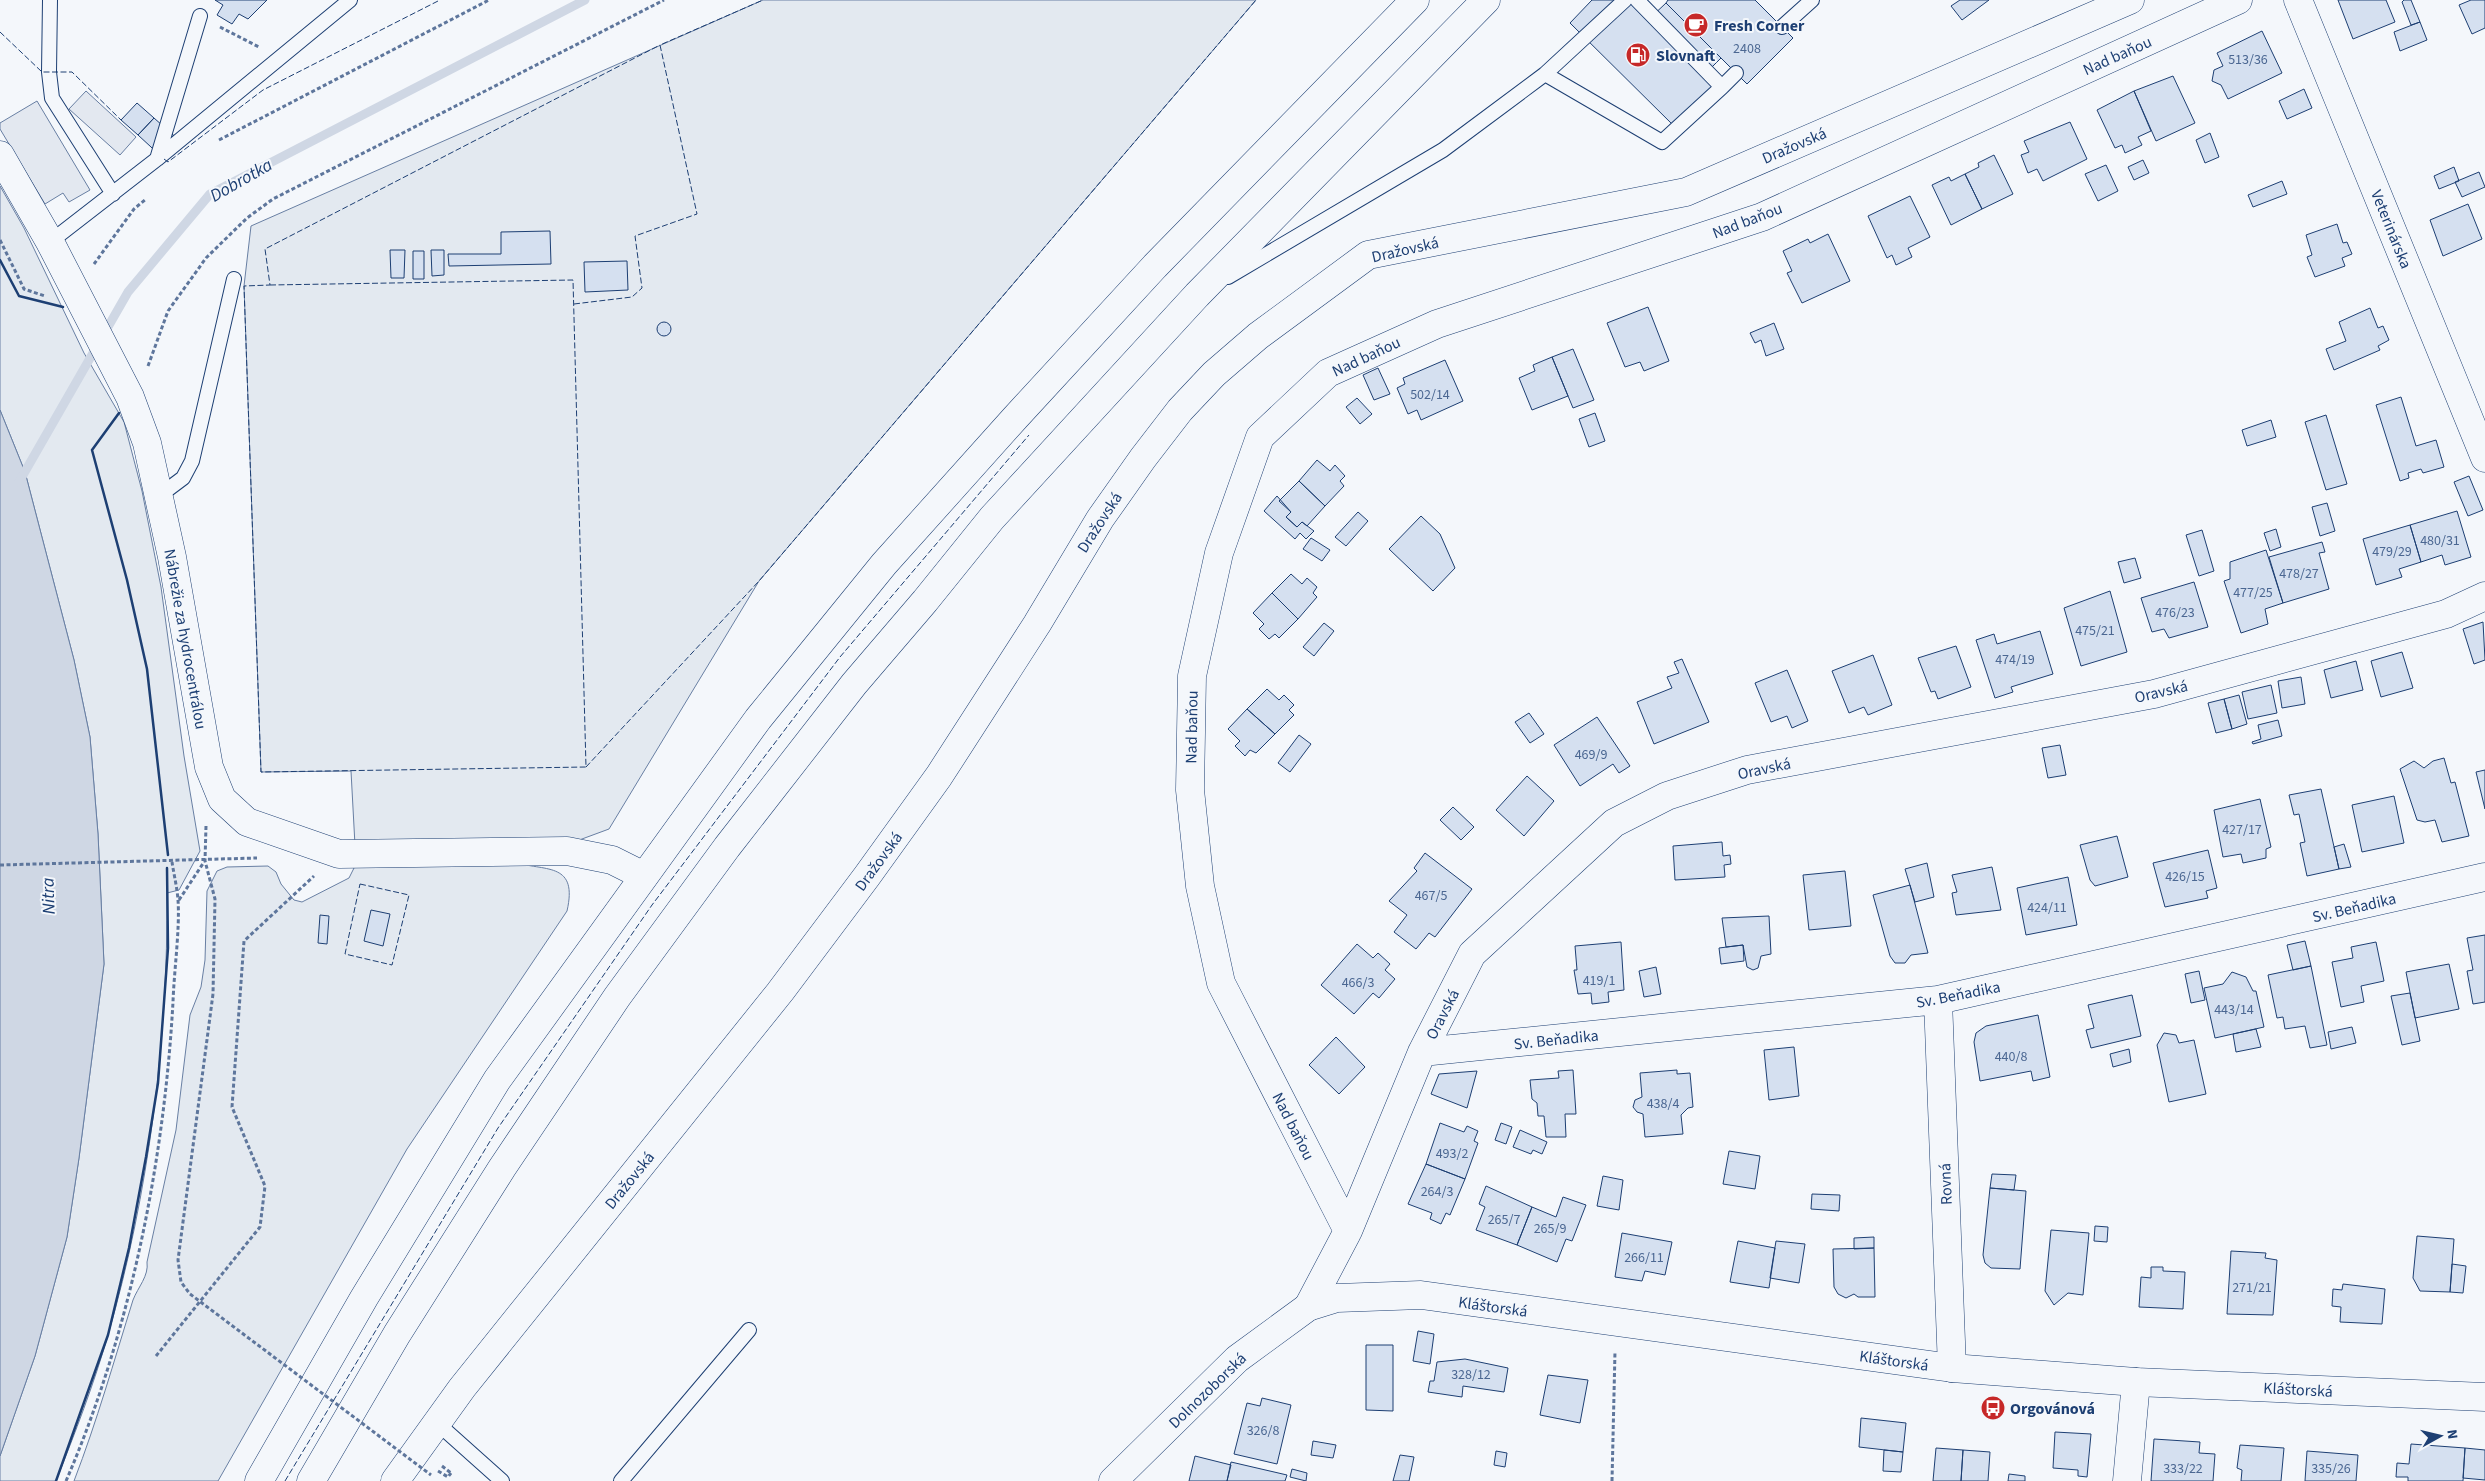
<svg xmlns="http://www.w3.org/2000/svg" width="2485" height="1481" viewBox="0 0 2485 1481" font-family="'Source Sans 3',sans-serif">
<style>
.green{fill:#e3e9f0;stroke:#687fa3}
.parking{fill:#e3e8f0;stroke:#687fa3}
.water{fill:#cfd7e4;stroke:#687fa3}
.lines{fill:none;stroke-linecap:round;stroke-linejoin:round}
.stream{stroke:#cfd7e4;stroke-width:9}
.building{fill:#d5e0f0;stroke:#1d3f73}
.lane-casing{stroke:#1d3f73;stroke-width:16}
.street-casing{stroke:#1d3f73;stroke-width:29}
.secondary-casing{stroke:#1d3f73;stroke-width:29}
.primary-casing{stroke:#1d3f73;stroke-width:29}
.path{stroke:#5e769c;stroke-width:3;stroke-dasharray:4 2.5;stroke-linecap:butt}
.lane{stroke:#f4f7fb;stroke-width:14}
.street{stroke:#f4f7fb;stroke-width:28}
.secondary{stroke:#f4f7fb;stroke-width:28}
.primary{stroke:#f4f7fb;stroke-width:28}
.path-bridge{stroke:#5e769c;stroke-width:3;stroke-dasharray:4 2.5;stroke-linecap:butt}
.fence{stroke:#1d3f73;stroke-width:1;stroke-dasharray:6 2.5;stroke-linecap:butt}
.wall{stroke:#1d3f73;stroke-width:2.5}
.labels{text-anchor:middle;stroke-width:4;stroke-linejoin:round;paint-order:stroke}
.number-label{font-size:14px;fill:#4b6792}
.poi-label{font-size:16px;font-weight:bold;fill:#1d3f73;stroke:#f4f7fb;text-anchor:start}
.street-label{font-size:16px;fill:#1d3f73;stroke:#f4f7fb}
.water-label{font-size:18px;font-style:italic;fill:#1d3f73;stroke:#f4f7fb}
</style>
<rect width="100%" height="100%" fill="#f4f7fb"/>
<path class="green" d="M763 0H1256L759 581 609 829 517 863C547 871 578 863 567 911L407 1149 218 1481H74C97 1421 114 1361 133 1300 138 1287 149 1276 147 1262L176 1130 190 1015 201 987 205 960 207 891 217 871 227 867 268 866 276 872 281 884 294 900 302 902 349 878 356 864 351 771 261 772 244 286 251 226Z
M0 186 24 228 84 353 124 422 142 491 161 587 184 756 200 851 179 890 167 893C168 1039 149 1194 108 1335 94 1384 75 1433 56 1481H0V1456L35 1356 67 1237 79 1158 104 964 98 834 90 737 74 660 25 472 0 410Z"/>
<path class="parking" d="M86 91 136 137 120 155 69 109Z
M37 101 90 190 69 202 63 193 45 204 0 129V123Z"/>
<path class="water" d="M0 410 25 472 74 660 90 737 98 834 104 964 79 1158 67 1237 35 1356 0 1456Z"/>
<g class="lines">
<path class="stream" d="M19 482 128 292 210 194 585 0"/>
</g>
<path class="building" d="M215 0H267L248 19 239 14 232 24 217 15 223 5Z
M1592 0H1628L1648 20 1666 3 1721 58 1702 77 1713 88 1675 127 1570 23Z
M1668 0H1755L1793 38 1747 84 1666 3Z
M1960 0H1989L1962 20 1951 6Z
M2338 0H2386L2395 22 2353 39Z
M2404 0H2411L2420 22 2411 25 2402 2Z
M2471 0H2485V28L2472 34 2459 5Z
M2420 22 2427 40 2400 51 2394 32Z
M2262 31 2282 73 2228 99 2221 85 2212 81 2214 70 2223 66 2217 53Z
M2173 76 2195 123 2156 141 2134 91Z
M2304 89 2312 108 2287 119 2279 101Z
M2134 91 2151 131 2138 137 2142 145 2125 153 2122 145 2115 148 2097 110Z
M137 103 154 118 138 135 121 120Z
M154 118 180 141 164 159 138 135Z
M2070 122 2087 159 2043 181 2037 169 2028 173 2021 155 2029 152 2024 141Z
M2210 133 2219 157 2205 163 2196 140Z
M1994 155 2013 194 1982 209 1965 174 1979 167 1978 163Z
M2143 160 2149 173 2134 180 2128 167Z
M2106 165 2118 191 2098 201 2085 174Z
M2454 167 2459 181 2439 189 2434 176Z
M2479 172 2485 187 2462 197 2455 182Z
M1965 174 1982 209 1951 225 1932 185 1949 177 1951 181Z
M2282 181 2287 194 2253 207 2248 195Z
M1910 196 1930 237 1908 248 1912 257 1896 265 1892 255 1887 258 1868 216Z
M2468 204 2482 239 2443 256 2430 220Z
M2337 224 2343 243 2347 242 2352 254 2342 258 2345 266 2315 277 2307 257 2312 255 2306 235Z
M550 231 551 264 449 266 448 254H501V232Z
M1828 234 1850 281 1802 303 1787 273 1792 271 1783 251 1808 239 1810 243Z
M390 250H405L404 278H391Z
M431 250H444V275L432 276Z
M413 251H424V279H413Z
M627 261 628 290 585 292 584 262Z
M1648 307 1669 361 1644 371 1640 362 1625 367 1607 323Z
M2370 308 2378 328 2383 326 2389 340 2378 346 2380 350 2334 370 2326 349 2346 341 2339 322Z
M657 329a7 7 0 1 1 14 0a7 7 0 1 1-14 0Z
M1774 323 1784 349 1766 356 1761 340 1755 343 1750 333Z
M1573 349 1594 400 1573 408 1552 357Z
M1552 357 1568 396 1532 410 1519 378 1535 371 1533 365Z
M1445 360 1463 401 1421 420 1417 410 1408 414 1397 388 1405 384 1403 378Z
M1378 368 1390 394 1374 400 1363 375Z
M2401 397 2416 446 2436 440 2444 467 2423 473 2421 469 2408 473 2409 478 2400 481 2376 405Z
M1357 398 1372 414 1360 424 1346 407Z
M1595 413 1605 441 1589 447 1579 419Z
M2326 415 2347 484 2326 490 2305 422Z
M2271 420 2276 437 2247 446 2242 430Z
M1317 460 1330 471 1335 465 1345 476 1340 481 1344 486 1325 506 1299 481Z
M2469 476 2483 510 2468 516 2454 482Z
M1299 481 1325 506 1307 526 1302 522 1297 527 1286 517 1291 512 1279 501Z
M1277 496 1291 512 1286 517 1297 527 1302 522 1314 531 1306 539 1300 533 1295 539 1264 511Z
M2327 503 2335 531 2320 536 2312 507Z
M2457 511 2471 557 2445 565 2442 555 2421 562 2410 525Z
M1358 512 1368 521 1346 546 1335 537Z
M1421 516 1440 534 1455 568 1433 591 1389 549Z
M2410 525 2421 562 2399 569 2402 577 2376 585 2363 539Z
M2276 529 2281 547 2270 551 2264 533Z
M2202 530 2214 571 2199 576 2186 535Z
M1311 538 1330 550 1322 561 1303 549Z
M2322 542 2325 552 2319 553 2329 589 2283 603 2269 557Z
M2266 550 2283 603 2265 609 2268 624 2241 633 2224 581 2230 579V562Z
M2135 558 2141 578 2124 583 2118 562Z
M1291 574 1302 584 1307 578 1317 587 1313 593 1317 597 1298 619 1272 593Z
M2194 582 2208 627 2169 638 2164 629 2152 632 2141 598Z
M2110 591 2127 652 2081 666 2064 608Z
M1272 593 1298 619 1279 638 1275 634 1269 639 1259 629 1264 624 1253 613Z
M2483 622 2485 660 2474 664 2463 629Z
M1324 623 1334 631 1314 656 1303 647Z
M2040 631 2053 674 2011 687 2013 692 1995 698 1976 640 1994 634 1997 644Z
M1956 646 1971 687 1938 699 1935 691 1931 692 1918 658Z
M2402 652 2413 688 2381 697 2371 661Z
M1873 655 1892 705 1868 715 1864 707 1849 713 1832 671Z
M1682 659 1709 722 1654 744 1637 702 1672 688 1667 677 1679 673 1674 662Z
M2356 661 2363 690 2331 698 2324 670Z
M1787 670 1808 721 1792 728 1787 716 1771 722 1755 683Z
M2301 677 2305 704 2282 708 2278 681Z
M2271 685 2277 713 2248 719 2242 692Z
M1267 689 1279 700 1284 695 1294 705 1289 710 1294 715 1275 734 1247 709Z
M2239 695 2247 724 2232 729 2224 699Z
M2224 699 2232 729 2216 733 2208 703Z
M1247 709 1275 734 1256 753 1250 750 1245 756 1235 746 1240 741 1228 729Z
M1529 713 1544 734 1530 743 1515 722Z
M1597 717 1630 766 1619 773 1613 764 1580 786 1554 745Z
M2278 720 2282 736 2253 744 2252 742 2261 739 2258 725Z
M1299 735 1311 744 1290 772 1278 763Z
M2060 745 2066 775 2048 778 2042 748Z
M2444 758 2451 783 2455 782 2469 836 2442 842 2435 820 2425 822 2417 820 2400 769 2414 761 2424 768 2433 761Z
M2485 770V809L2476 772Z
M1527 776 1554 801 1524 836 1496 810Z
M2321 789 2339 869 2307 876 2300 843 2305 842 2299 814 2294 815 2289 795Z
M2394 796 2404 843 2362 852 2352 805Z
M2260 799 2271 847 2266 849V858L2243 863 2241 854 2223 857 2214 810Z
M1453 807 1474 827 1461 840 1440 820Z
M2117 836 2128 877 2095 886 2090 880 2080 845Z
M1722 842 1723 856 1730 855 1731 864 1724 865 1725 877 1675 880 1673 846Z
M2344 844 2351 867 2339 869 2334 847Z
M2208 850 2217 888 2206 891 2208 898 2165 907 2153 863Z
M1425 853 1472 889 1435 937 1429 933 1416 949 1394 932 1407 915 1389 901 1417 871 1414 868Z
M1927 863 1934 897 1915 902 1905 869Z
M1992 867 2001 910 1956 915 1952 893 1957 892 1952 875Z
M1845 871 1851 926 1809 930 1803 875Z
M2068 877 2077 925 2026 935 2017 888Z
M1910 885 1928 953 1911 955 1905 963H1895L1890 956 1873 895Z
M371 910 390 914 383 946 364 941Z
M320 915 329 916 327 944 318 943Z
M1769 916 1771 954 1761 956 1758 968 1753 970 1747 967 1743 945 1726 947 1722 918Z
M2485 935V1002L2473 1004 2467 971 2473 970 2467 938Z
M2305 941 2311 966 2293 970 2287 945Z
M1621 942 1624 990 1608 992 1609 1002 1592 1004 1591 993 1578 994 1574 970H1577L1575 946Z
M2376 942 2384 981 2361 986 2364 1002 2341 1007 2332 962 2353 958 2351 947Z
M1357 944 1373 958 1378 953 1390 964 1385 970 1395 979 1379 998 1373 993 1354 1014 1321 985Z
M1743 945 1744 961 1721 964 1719 948Z
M2449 964 2459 1009 2415 1018 2406 972Z
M2311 966 2327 1045 2310 1048 2305 1026 2285 1029 2283 1017 2277 1018 2268 975Z
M1656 967 1661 994 1644 997 1639 971Z
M2199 971 2205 1000 2191 1003 2185 974Z
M2232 972 2246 977 2253 991H2256L2264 1027 2215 1038 2204 988 2223 984Z
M2410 993 2420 1041 2402 1045 2391 996Z
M2132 995 2141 1036 2091 1048 2086 1030 2094 1028 2088 1005Z
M2038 1015 2050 1077 2033 1081 2031 1071 1980 1081 1974 1042 1976 1033 1986 1026Z
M2352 1027 2356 1043 2331 1049 2328 1032Z
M2256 1029 2261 1047 2236 1052 2233 1034Z
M2164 1033 2176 1035 2179 1043 2194 1040 2206 1094 2169 1102 2157 1045Z
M1336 1037 1365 1067 1339 1094 1309 1065Z
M1794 1047 1799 1096 1769 1100 1764 1050Z
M2129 1049 2131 1062 2113 1067 2110 1054Z
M1573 1070 1576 1114H1565L1566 1137H1546L1544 1116H1538L1537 1103 1532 1099 1530 1080 1559 1078 1558 1071Z
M1677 1070V1074L1690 1073 1693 1107 1688 1108 1681 1115 1683 1134 1645 1137 1643 1114 1637 1112 1633 1107 1635 1100 1642 1097 1640 1073Z
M1477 1071 1467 1108 1431 1094 1439 1074Z
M1440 1123 1464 1132 1467 1126 1478 1131 1474 1141 1478 1143 1465 1179 1426 1164Z
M1501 1123 1512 1127 1506 1144 1495 1140Z
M1520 1130 1547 1142 1542 1154 1533 1150 1531 1154 1513 1147Z
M1729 1151 1760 1156 1755 1189 1723 1184Z
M1426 1164 1465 1179 1450 1215 1446 1213 1441 1224 1430 1219 1432 1213 1408 1204Z
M1992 1174 2016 1175 2014 1190 1990 1188Z
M1603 1176 1623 1180 1619 1210 1597 1206Z
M1486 1186 1532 1207 1517 1245 1476 1230 1485 1207 1479 1204Z
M1990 1188 2026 1191 2020 1269 1991 1268 1985 1263 1983 1255Z
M1812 1194 1840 1195 1839 1211 1811 1209Z
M1563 1197 1586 1205 1572 1241 1566 1239 1557 1262 1517 1245 1532 1207 1556 1217Z
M2095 1226 2108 1227 2107 1242 2094 1241Z
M2051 1230 2089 1233 2083 1295 2068 1293 2054 1305 2045 1291Z
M1622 1233 1672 1242 1665 1275 1645 1271 1642 1281 1615 1277Z
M2417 1236 2454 1239 2450 1292 2420 1291 2413 1278Z
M1874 1237V1248L1854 1249V1238Z
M1738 1241 1775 1248 1769 1288 1730 1282Z
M1776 1241 1805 1244 1799 1283 1770 1278Z
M1874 1248 1875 1297H1858L1854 1294 1846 1298 1838 1294 1834 1287 1833 1249Z
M2231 1251 2266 1253 2265 1258 2277 1260 2273 1315 2227 1314Z
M2452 1264 2466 1266 2463 1293 2450 1292Z
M2151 1267H2163V1271L2185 1272 2183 1309 2139 1307 2141 1277 2151 1278Z
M2343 1284 2385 1289 2382 1324 2340 1322 2341 1307 2332 1306 2333 1289 2342 1290Z
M1418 1331 1434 1334 1430 1364 1413 1361Z
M1366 1345H1393V1411L1366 1410Z
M1465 1359 1508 1368 1504 1392 1463 1386 1462 1397 1428 1392 1430 1381H1434L1437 1362Z
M1548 1375 1588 1380 1580 1423 1540 1415Z
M1262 1398 1291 1405 1277 1464 1234 1454 1247 1403 1260 1406Z
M1861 1418 1906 1423 1903 1452 1859 1447Z
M2055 1432 2091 1434 2087 1477 2078 1476V1470L2053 1468Z
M2154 1439 2200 1442 2199 1453 2215 1454 2213 1481H2151Z
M1313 1441 1336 1445 1333 1458 1311 1455Z
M2411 1444 2465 1448 2463 1481H2408V1477H2396L2397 1463 2409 1464Z
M2240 1445 2284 1448 2281 1481H2241L2242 1470 2237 1468Z
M1936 1448 1963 1450 1961 1481H1933Z
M2465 1448 2485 1450V1480L2463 1478Z
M1884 1450 1903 1452 1901 1472 1883 1471Z
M1963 1450 1990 1452 1988 1481H1961Z
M1496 1451 1507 1453 1505 1467 1494 1465Z
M2307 1451 2358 1455 2356 1481H2305Z
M1400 1455 1414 1457 1409 1481H1393Z
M1195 1456 1231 1465 1227 1481H1189Z
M1231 1462 1287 1475 1285 1481H1227Z
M1292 1469 1307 1473 1306 1481 1290 1477Z
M2009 1474 2025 1476V1481H2008Z"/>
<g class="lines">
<defs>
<path id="lane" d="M50 0 49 72 52 98 113 194
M1637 0 1722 87 1736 73
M1782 27 1812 0
M1545 74 1662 142 1722 87
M157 159 200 16
M50 242 157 159 350 0
M1228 277 1443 150 1545 74 1625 0
M159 496 183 478 192 461 234 279
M436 1422 502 1481
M621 1481 749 1330"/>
<path id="street" d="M2298 0 2485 458
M0 155 50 242 130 397 147 443 172 557 209 767 222 799 247 822 339 854 567 851 612 860 644 876
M1938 1000 1952 1368
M1422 1052 1938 1000 2485 877
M1348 1231 1221 983 1200 886 1190 790 1192 676 1219 553 1260 437 1328 373 1437 324 1762 217 2238 0
M1308 1307 1348 1231 1422 1052 1472 954 1614 823 1667 796 1747 770 2154 694 2446 614 2485 596
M395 1481 462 1388 780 992 867 876 939 776 1037 624 1100 519 1143 458 1180 410 1214 374 1258 336 1368 255 1686 192 2130 0
M2127 1481 2136 1382"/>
<path id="secondary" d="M1113 1481 1237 1359 1308 1307 1337 1298 1421 1295 1952 1368 2136 1382 2485 1397"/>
<path id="primary" d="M259 1481 364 1298 497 1080 758 719 884 564 1015 418 1155 266 1415 0
M311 1481 397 1334 502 1168 617 997 727 847 854 684 925 601 992 518 1197 295 1486 0"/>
</defs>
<use href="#lane" class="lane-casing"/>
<use href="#street" class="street-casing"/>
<use href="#secondary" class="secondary-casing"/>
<use href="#primary" class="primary-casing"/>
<path class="path" d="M220 27 259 47
M219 140 489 0
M0 240 24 289 45 296
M94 264 134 209 146 199
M148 366 168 311 206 258 247 218 273 199 664 0
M206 826 205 861 215 899 213 994
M0 865 257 858
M179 900 204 862
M156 1356 260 1227 265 1186 232 1107 244 941 314 876
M442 1466 451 1473
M438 1471 448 1477 451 1473
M66 1481C130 1333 164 1163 173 1002 174 971 180 929 178 900 177 887 174 875 172 862
M1612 1481 1615 1351"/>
<use href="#lane" class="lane"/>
<use href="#street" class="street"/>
<use href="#secondary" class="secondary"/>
<use href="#primary" class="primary"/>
<path class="path-bridge" d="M213 994 178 1260 181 1282 190 1294 431 1475"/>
<path class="fence" d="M0 32 42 72H72L121 120
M164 159 168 162 263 90 440 0
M270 285 573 280 586 767 261 772 244 286 270 285 265 249 660 45
M574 304 632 297 642 288 635 236 697 214 660 45 763 0
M586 767 759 581 1256 0
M360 884 409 895 392 965 345 954Z
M285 1481 498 1128 652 905 840 657 1029 435"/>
<path class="wall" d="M0 260 19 296 63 307
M119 413 92 450 127 580 147 669 168 855
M56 1481 108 1335 129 1248 146 1157 158 1083 163 1016 168 948 167 868"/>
</g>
<defs>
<symbol id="cafe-disc" viewBox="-11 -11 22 22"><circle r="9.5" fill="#c62828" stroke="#f4f7fb"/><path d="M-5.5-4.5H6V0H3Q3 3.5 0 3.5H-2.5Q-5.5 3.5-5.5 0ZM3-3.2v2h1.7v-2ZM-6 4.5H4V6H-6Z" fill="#fff"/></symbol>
<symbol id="fuel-disc" viewBox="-11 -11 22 22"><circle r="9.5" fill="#c62828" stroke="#f4f7fb"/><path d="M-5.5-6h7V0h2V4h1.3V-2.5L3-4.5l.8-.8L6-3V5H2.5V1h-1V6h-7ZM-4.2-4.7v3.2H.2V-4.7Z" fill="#fff"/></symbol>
<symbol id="bus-disc" viewBox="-11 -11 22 22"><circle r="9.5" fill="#c62828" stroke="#f4f7fb"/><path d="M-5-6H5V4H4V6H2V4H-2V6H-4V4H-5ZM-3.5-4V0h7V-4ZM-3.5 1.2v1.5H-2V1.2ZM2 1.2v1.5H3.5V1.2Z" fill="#fff"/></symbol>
</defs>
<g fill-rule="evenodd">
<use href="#cafe-disc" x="1682" y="11" width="28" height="28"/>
<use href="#fuel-disc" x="1624" y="41" width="28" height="28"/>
<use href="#bus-disc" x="1979" y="1394" width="28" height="28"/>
</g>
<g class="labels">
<g class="number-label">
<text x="1747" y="53">2408</text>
<text x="2248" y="64">513/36</text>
<text x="1430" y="399">502/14</text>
<text x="2440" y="545">480/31</text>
<text x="2392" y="556">479/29</text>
<text x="2299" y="578">478/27</text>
<text x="2253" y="597">477/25</text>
<text x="2175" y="617">476/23</text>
<text x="2095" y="635">475/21</text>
<text x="2015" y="664">474/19</text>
<text x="1591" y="759">469/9</text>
<text x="2242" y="834">427/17</text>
<text x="2185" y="881">426/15</text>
<text x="1431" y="900">467/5</text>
<text x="2047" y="912">424/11</text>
<text x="1599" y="985">419/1</text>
<text x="1358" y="987">466/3</text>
<text x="2234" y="1014">443/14</text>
<text x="2011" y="1061">440/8</text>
<text x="1663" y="1108">438/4</text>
<text x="1452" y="1158">493/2</text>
<text x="1437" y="1196">264/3</text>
<text x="1504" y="1224">265/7</text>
<text x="1550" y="1233">265/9</text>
<text x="1644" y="1262">266/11</text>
<text x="2252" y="1292">271/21</text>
<text x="1471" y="1379">328/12</text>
<text x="1263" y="1435">326/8</text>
<text x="2183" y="1473">333/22</text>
<text x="2331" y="1473">335/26</text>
</g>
<g class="poi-label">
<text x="1714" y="31">Fresh Corner</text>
<text x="1656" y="61">Slovnaft</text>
<text x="2010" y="1414">Orgovánová</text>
</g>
<g class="street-label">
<text transform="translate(2117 55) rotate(-24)" y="6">Nad baňou</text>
<text transform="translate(1794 145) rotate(-23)" y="6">Dražovská</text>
<text transform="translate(1747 220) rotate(-21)" y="6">Nad baňou</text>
<text transform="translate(2392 229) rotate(68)" y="6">Veterinárska</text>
<text transform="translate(1405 249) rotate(-13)" y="6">Dražovská</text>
<text transform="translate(1366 356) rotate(-25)" y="6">Nad baňou</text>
<text transform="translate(1099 522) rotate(-57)" y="6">Dražovská</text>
<text transform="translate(186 639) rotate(80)" y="6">Nábrežie za hydrocentrálou</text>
<text transform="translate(2161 691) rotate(-13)" y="6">Oravská</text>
<text transform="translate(1191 727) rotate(-89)" y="6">Nad baňou</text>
<text transform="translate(1764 768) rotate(-12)" y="6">Oravská</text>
<text transform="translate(878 861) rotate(-54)" y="6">Dražovská</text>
<text transform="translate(2354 907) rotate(-13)" y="6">Sv. Beňadika</text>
<text transform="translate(1958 994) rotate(-11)" y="6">Sv. Beňadika</text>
<text transform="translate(1442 1014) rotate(-63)" y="6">Oravská</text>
<text transform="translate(1556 1039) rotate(-6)" y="6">Sv. Beňadika</text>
<text transform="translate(1294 1126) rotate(63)" y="6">Nad baňou</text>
<text transform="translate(629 1180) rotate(-51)" y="6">Dražovská</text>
<text transform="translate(1945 1184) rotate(-92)" y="6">Rovná</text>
<text transform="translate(1493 1306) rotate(8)" y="6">Kláštorská</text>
<text transform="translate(1894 1360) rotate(8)" y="6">Kláštorská</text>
<text transform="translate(2298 1389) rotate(3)" y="6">Kláštorská</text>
<text transform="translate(1207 1390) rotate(-44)" y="6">Dolnozoborská</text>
</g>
<g class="water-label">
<text transform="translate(241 180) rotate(-30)" y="6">Dobrotka</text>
<text transform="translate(48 896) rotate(-92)" y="6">Nitra</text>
</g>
</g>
<g transform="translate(2440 1436) rotate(82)" stroke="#f4f7fb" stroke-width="4" paint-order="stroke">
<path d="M0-4L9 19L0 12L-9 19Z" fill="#1d3f73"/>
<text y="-8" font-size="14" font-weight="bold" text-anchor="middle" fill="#1d3f73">N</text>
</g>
</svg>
